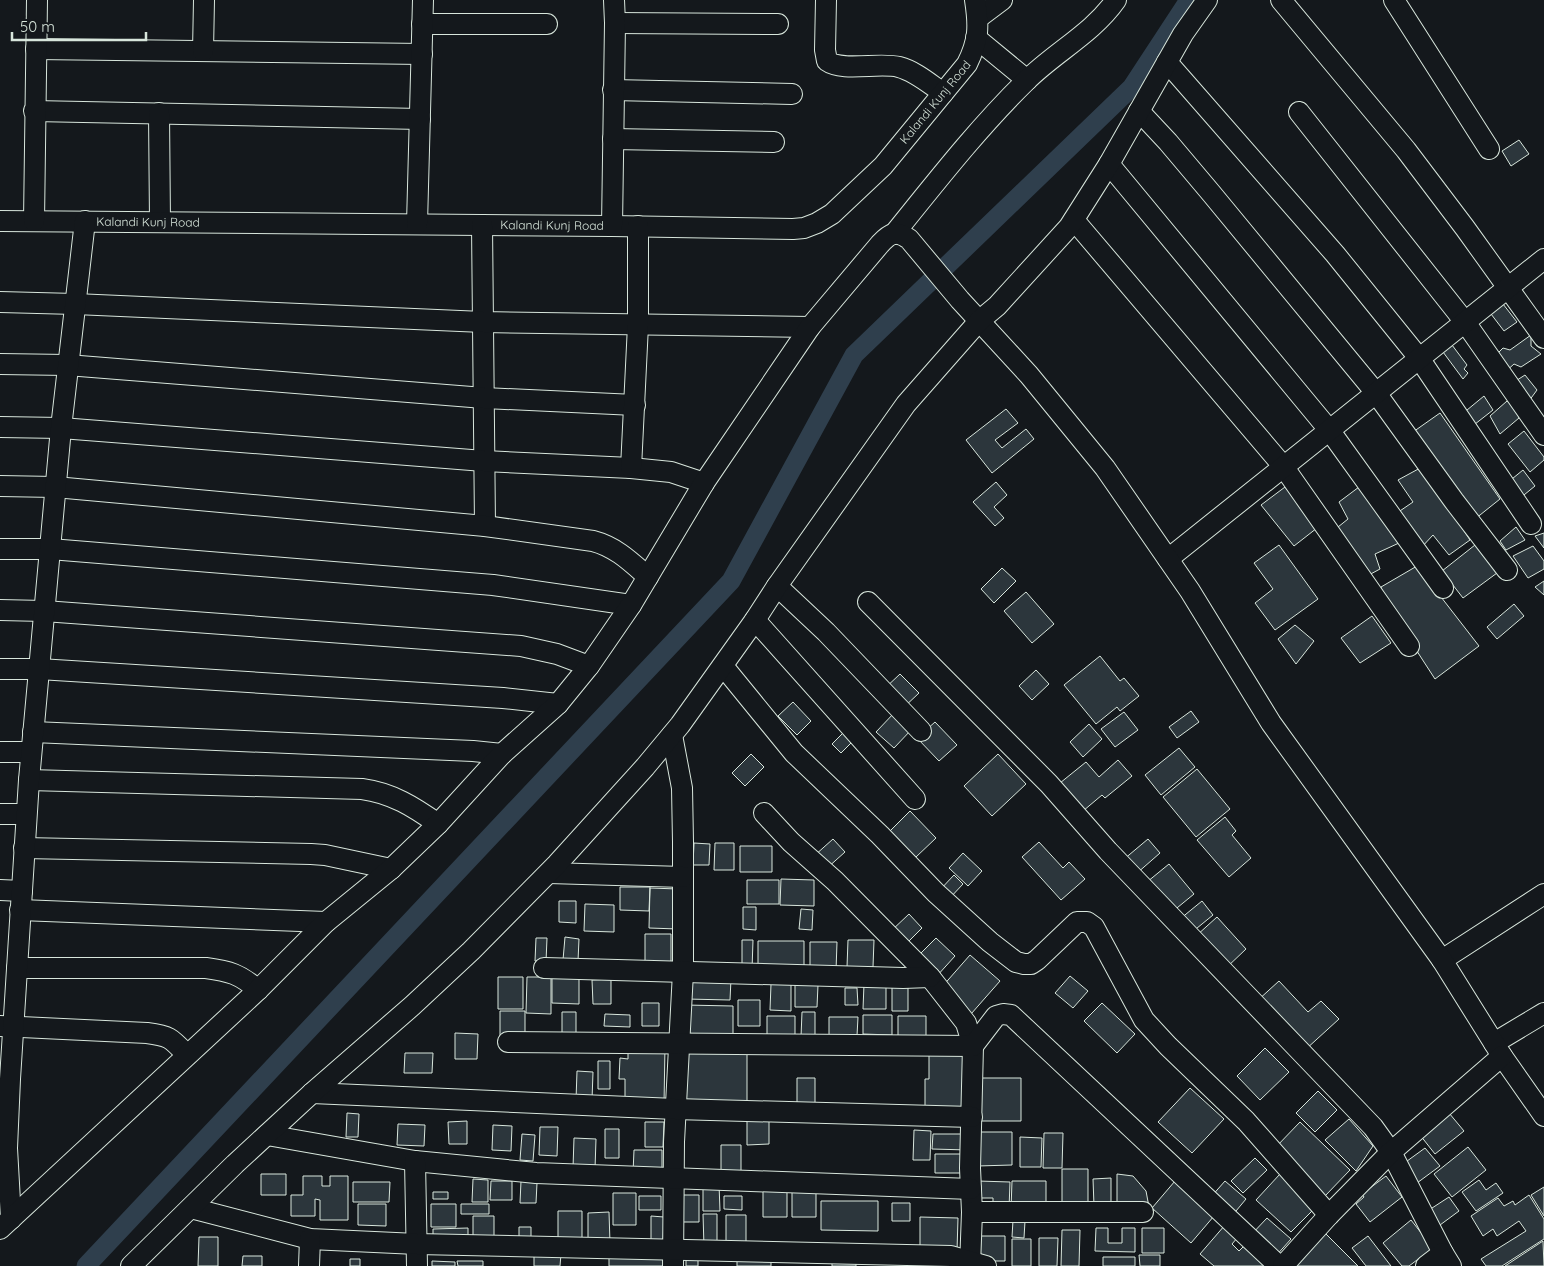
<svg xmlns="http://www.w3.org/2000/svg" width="1544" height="1266" viewBox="0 0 1544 1266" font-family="Quicksand,sans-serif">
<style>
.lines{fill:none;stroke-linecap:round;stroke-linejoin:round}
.canal{stroke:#2f3f4d;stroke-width:19}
.building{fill:#2c363c;stroke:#d8e6dc}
.minor-casing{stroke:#d8e6dc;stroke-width:22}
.minor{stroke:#14181c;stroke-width:20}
.labels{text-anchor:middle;stroke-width:4;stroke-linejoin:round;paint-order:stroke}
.street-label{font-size:12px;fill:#d8e6dc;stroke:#14181c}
</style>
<rect width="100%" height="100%" fill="#14181c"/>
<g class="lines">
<path class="canal" d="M86 1266 731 581 854 355 1132 87 1189 0"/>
</g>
<path class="building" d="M1519 140 1529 154 1511 166 1502 151Z
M1503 304 1517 322 1504 331 1491 314Z
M1531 335V346L1541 354 1521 367 1514 364 1504 373 1495 356 1503 348 1510 350Z
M1452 345 1467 365 1464 369 1468 373 1463 379 1443 352Z
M1525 375 1537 390 1526 405 1511 384Z
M1484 396 1493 410 1470 428 1461 415Z
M1507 401 1515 407 1519 418 1500 434 1490 416Z
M1006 409 1018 423 995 440 1002 448 1026 429 1034 439 992 473 966 440Z
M1440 413 1500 499 1475 519 1413 432Z
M1524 431 1544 457V460L1530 472 1508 444Z
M1422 467 1470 540 1449 555 1433 535 1420 549 1394 515 1413 502 1398 480Z
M1523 470 1535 486 1519 499 1507 483Z
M996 482 1007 495 994 507 1004 518 995 526 973 502Z
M1285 487 1317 528 1294 546 1261 505Z
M1359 487 1399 543 1375 554 1380 569 1367 576 1333 531 1348 519 1339 502Z
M1516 527 1525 540 1506 550 1500 541Z
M1544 533V548L1535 536Z
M1279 545 1318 599 1275 630 1255 603 1273 589 1254 563Z
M1475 545 1497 573 1463 598 1442 571Z
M1533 546 1544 561V569L1528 578 1513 556Z
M1417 566 1479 646 1435 679 1387 605 1381 587Z
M1002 568 1016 581 994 603 981 589Z
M1544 581V595L1535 587Z
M1026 592 1054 624 1032 643 1004 611Z
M1514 604 1524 616 1497 639 1487 627Z
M1372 616 1391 643 1360 663 1341 638Z
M1295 625 1314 641 1296 664 1278 639Z
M1100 656 1120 681 1124 678 1139 696 1120 711 1117 707 1096 724 1064 685Z
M1036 670 1049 684 1032 700 1019 686Z
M900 674 919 693 902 709 883 690Z
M793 702 811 721 797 735 778 716Z
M1191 711 1199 722 1177 738 1169 727Z
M895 712 912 729 894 748 876 732Z
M1124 712 1138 730 1115 747 1101 729Z
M935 722 957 745 939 761 917 738Z
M1089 724 1102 739 1083 757 1070 742Z
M848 728 857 737 841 753 832 744Z
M1179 748 1195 767 1161 795 1145 775Z
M751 754 764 767 745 786 732 773Z
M998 754 1026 784 992 816 964 786Z
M1118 760 1132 776 1105 798 1102 795 1083 811 1060 783 1086 762 1099 777Z
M1197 769 1230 809 1196 837 1163 797Z
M910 811 936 838 916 857 890 831Z
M1225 817 1236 831 1232 835 1251 858 1229 877 1197 840Z
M833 839 845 852 826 869 814 856Z
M1148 839 1160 853 1136 874 1123 860Z
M1039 842 1063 868 1069 862 1085 879 1061 900 1022 857Z
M694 843 710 844 709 865H693Z
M715 843H734V870H714Z
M740 846H772V872H740Z
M963 853 982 871 968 886 949 868Z
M1169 864 1194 894 1172 912 1147 882Z
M954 875 963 884 948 900 938 892Z
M781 879 814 880V906L780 905Z
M747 880H779V904H747Z
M620 887H650L649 911 620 910Z
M650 888 678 889V929L649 928Z
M559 901H576V923L559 922Z
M1202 901 1213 915 1191 933 1180 919Z
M585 904 614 905V932L584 931Z
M743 907H756V930L743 929Z
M801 909 813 910 812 930 799 929Z
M909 914 922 928 904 946 890 932Z
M1217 917 1246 949 1225 969 1196 936Z
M645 934H671V967H645Z
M565 937 579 939 578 961 563 960Z
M536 938H547L546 962 535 961Z
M936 938 955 956 936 977 916 958Z
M742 940H753L752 970H742Z
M848 940H874L873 967H847Z
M758 941H804V970H758Z
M810 942H837L836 971H810Z
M970 955 1000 981 971 1014 941 988Z
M1070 976 1088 991 1073 1008 1055 993Z
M498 977H523V1009H498Z
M527 977H551V1014L526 1013Z
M552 977H579V1004L552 1003Z
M611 979V1004H593L592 980Z
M686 979H731L730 1000 686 999Z
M1279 981 1308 1012 1321 1001 1339 1019 1305 1050 1257 1001Z
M892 983H908V1011H892Z
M771 984H791V1011L770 1010Z
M795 984 818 985 817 1007H795Z
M864 984H886V1009H863Z
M845 988H857L858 1005H845Z
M738 1000H760V1026H738Z
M642 1003H659V1026H642Z
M1102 1003 1135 1034 1117 1053 1084 1021Z
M685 1005 733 1006V1034H684Z
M500 1011H525V1037L500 1036Z
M562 1012H576V1037H562Z
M802 1012H815V1037H801Z
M605 1014 630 1015V1027L604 1026Z
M863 1015H892V1035L863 1034Z
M767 1016H795V1038L767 1037Z
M898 1016H926V1037H898Z
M829 1017H858L857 1036H829Z
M455 1033 478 1034 477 1059H455Z
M628 1045 665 1046 664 1104H625V1079H619L620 1058 628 1059Z
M687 1048 747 1049V1108L686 1106Z
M1265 1048 1289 1072 1260 1100 1237 1076Z
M929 1050H966V1111H925V1079H929Z
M405 1053H433L432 1073H404Z
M598 1061H610V1089H598Z
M577 1071 593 1072 592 1100H576Z
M797 1078H815V1104H797Z
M978 1078H1021V1121H978Z
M1190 1088 1224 1119 1192 1153 1158 1122Z
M1318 1091 1337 1110 1315 1132 1296 1113Z
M347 1113 359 1114 358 1137H346Z
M1449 1113 1464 1131 1435 1154 1420 1135Z
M747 1116H769V1144L747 1145Z
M1349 1119 1373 1146 1356 1171 1325 1140Z
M467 1121V1144H449L448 1122Z
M645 1122H664L663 1147H645Z
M1300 1122 1350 1170 1325 1196 1275 1148Z
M398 1124 425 1125 424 1146 397 1145Z
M493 1125 512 1126 511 1151 492 1150Z
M540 1127H558L557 1156 539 1155Z
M605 1129H619V1158H605Z
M914 1130 931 1131 930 1160H913Z
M976 1132H1012V1165L977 1166Z
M1044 1133H1063L1062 1168H1043Z
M522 1134 535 1135 533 1161 520 1160Z
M933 1134H968V1150L932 1149Z
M1020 1137 1042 1138 1041 1167H1020Z
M574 1138 596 1139 595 1169 573 1168Z
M721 1145H741V1177H721Z
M1468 1147 1486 1170 1452 1197 1434 1174Z
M1425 1148 1440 1166 1417 1183 1403 1164Z
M634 1150H662V1173H633Z
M935 1154H969V1173H935Z
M1255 1158 1267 1170 1243 1193 1231 1181Z
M1062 1169H1088V1206H1062Z
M261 1174H286V1195H261Z
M1117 1174 1133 1176 1146 1191 1149 1207 1117 1206Z
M1280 1174 1316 1207 1291 1232 1256 1200Z
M303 1176H322V1186H330V1176H348V1220H320V1200L315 1199V1216H291V1195H303Z
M1386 1176 1402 1197 1370 1222 1356 1204 1364 1197 1362 1194Z
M1111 1178V1206H1094L1093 1179Z
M473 1179 488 1180V1202H472Z
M1479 1180 1486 1190 1496 1183 1503 1193 1476 1211 1462 1192Z
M491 1181H512V1200H490Z
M521 1181 537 1183 536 1203H520Z
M978 1181 1010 1182 1009 1209 993 1208V1198H977Z
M1012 1181H1046V1209H1011Z
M1175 1181 1214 1216 1191 1243 1152 1208Z
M1225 1181 1246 1199 1231 1217 1210 1198Z
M353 1182H390L389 1202H353Z
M703 1184H719L720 1211H703Z
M1544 1187V1216L1531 1195Z
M763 1190H787V1217H763Z
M792 1190H816V1217H792Z
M433 1192H448V1199H433Z
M613 1193H636V1225H613Z
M676 1195H699V1222H676Z
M1529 1195 1544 1219V1239L1502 1266H1486L1481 1259 1526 1231 1519 1221 1497 1236 1493 1229 1483 1236 1471 1216 1498 1198 1504 1206 1513 1201 1515 1205Z
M639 1196H661V1210H639Z
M724 1196H742V1210L724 1209Z
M1449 1197 1459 1211 1440 1225 1429 1210Z
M821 1201H878V1231L821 1230Z
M892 1203H910V1221H892Z
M358 1204H386V1226L358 1225Z
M431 1204H456V1227H431Z
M461 1204H489V1214H461Z
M558 1211H582V1242H558Z
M609 1212 610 1243H588V1213Z
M703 1214H717V1247H704Z
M726 1215H746V1243H726Z
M473 1216H494V1239H473Z
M651 1216 664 1217 663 1245 651 1244Z
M920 1217 958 1218 957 1251 920 1250Z
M1267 1218 1291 1239 1274 1258 1250 1236Z
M1013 1220 1025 1221 1024 1238 1012 1237Z
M1411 1220 1433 1248 1409 1266H1402L1383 1243Z
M1225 1225 1238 1237 1232 1244 1239 1251 1246 1244 1271 1266H1214L1200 1254Z
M519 1227H531V1242H519Z
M468 1228V1240H433V1229Z
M1096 1228H1108V1243H1122V1228H1135V1252L1095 1251Z
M1142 1228H1164V1253H1142Z
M1062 1230H1080L1079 1266H1061Z
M1325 1233 1358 1266H1290Z
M980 1236H1005V1261H980Z
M1368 1236 1391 1266H1366L1352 1248Z
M199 1237H218V1266H198Z
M1039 1238H1058L1057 1266H1039Z
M1012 1239H1031V1266H1012Z
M1543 1241 1544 1266H1505Z
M686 1253H698V1266H686Z
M534 1254H561L560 1266H534Z
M737 1255H771V1266H737Z
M1139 1255H1160V1266H1140Z
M243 1256H262V1266H242Z
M832 1256H856V1266H832Z
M1103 1257H1135V1266H1103Z
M609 1258 669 1259V1266H609Z
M350 1259H360V1266H350Z
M432 1261 455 1262V1266H432Z
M457 1261H483V1266H458Z"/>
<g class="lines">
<defs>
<g id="minor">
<path d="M826 0 825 50 827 61C842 72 880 62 899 67 915 71 930 84 943 93"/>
<path d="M1281 0 1406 150 1465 228 1544 338"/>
<path d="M1394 0 1489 149"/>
<path d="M978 18 1002 0"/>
<path d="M615 23 778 24"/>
<path d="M422 24H547"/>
<path d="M976 38 1027 80"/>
<path d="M36 49 422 54"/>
<path d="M203 51 204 0"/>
<path d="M1167 62 1335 254 1419 358 1531 524"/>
<path d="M613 90 792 94"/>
<path d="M34 111 420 119"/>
<path d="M1139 111 1168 142 1211 193 1376 393 1454 501 1507 570"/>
<path d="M1299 112 1465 322 1544 435"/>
<path d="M159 113 160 222"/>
<path d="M613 139 774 142"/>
<path d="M1109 164 1330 431 1443 588"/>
<path d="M1074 220 1283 466 1409 646"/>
<path id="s1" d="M0 221 612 226 793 229 804 228 817 223 832 214 883 166 967 64C979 40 979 26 975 0"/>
<path d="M34 221 37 0"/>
<path d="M417 224 423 0"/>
<path d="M482 225 485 526"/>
<path d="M612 226 615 23 614 0"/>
<path d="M894 234C936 182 978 128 1026 81 1055 52 1092 34 1116 0"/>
<path d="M0 302 75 304 483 322 810 327"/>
<path d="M0 364 67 365 484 398 635 405"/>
<path d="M0 427 61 428 484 461 631 468 671 472 704 483"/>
<path d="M631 468 638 325V226"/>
<path d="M0 486 55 487 485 526 593 541C616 547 631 562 648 577"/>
<path d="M0 549H50L493 585 631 605"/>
<path d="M1168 559 1544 259"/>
<path d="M777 586 826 632 921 731"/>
<path d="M868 602 1049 784 1108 851 1373 1127 1391 1152 1443 1253 1451 1266"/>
<path d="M0 610 44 611 521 646 557 654 589 666"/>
<path d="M755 620 915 799"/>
<path d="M723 666 794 753 880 835 936 893 990 942 1016 962 1024 964H1031L1037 960 1077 922H1087L1094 927 1144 1020 1168 1046 1246 1121 1329 1215"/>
<path d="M0 669H39L503 698 558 704"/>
<path d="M33 732 473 751 502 754"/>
<path d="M672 735 682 788 683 842V972L674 1142 673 1266"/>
<path d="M0 752H31"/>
<path d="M29 780 362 789C392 793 414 807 438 824"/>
<path d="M764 813 791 842 835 881 930 977 966 1023 973 1046 970 1168 972 1212 970 1266"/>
<path d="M0 814H26"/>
<path d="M24 848 311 854 325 855 391 869"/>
<path d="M549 873 683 877"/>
<path d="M0 890 22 891"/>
<path d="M20 910 326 922"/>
<path d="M1442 960 1544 894"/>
<path d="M17 968H206C229 971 240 974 258 990"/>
<path d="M544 968 903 978 930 977"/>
<path d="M0 1026 147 1033C170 1036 171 1038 187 1055"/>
<path d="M508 1042 973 1046 996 1016 1003 1014 1011 1015 1279 1266"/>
<path d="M1494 1043 1544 1013"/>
<path d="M312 1093 675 1109 972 1117"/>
<path d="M267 1135 415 1161 536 1173 971 1189"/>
<path d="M415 1161 417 1266"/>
<path d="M191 1208 310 1239 417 1244 951 1256 986 1266"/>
<path d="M972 1212H1143"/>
<path d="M11 1219 7 1148 10 1079 29 780 61 428 85 221"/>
<path d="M0 1229 258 990 326 922 391 869 438 824 502 754 558 704 589 666 631 605 704 483 810 327 880 244C890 233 896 230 909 239L960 300 1029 375 1105 468 1190 591 1271 723 1442 960 1502 1056 1544 1116"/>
<path d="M131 1266 235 1164 312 1093 412 1006 471 951 557 864 645 767 680 725 755 620 777 586 906 404 979 321 997 306 1069 227 1109 164 1183 34 1207 0"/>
<path d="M309 1266 310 1239"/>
<path d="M1283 1266 1329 1215 1391 1152 1502 1056"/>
<path d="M1426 1266 1443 1253"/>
</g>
</defs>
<use href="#minor" class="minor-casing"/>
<use href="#minor" class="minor"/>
</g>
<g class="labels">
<g class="street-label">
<text dy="4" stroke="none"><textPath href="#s1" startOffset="988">Kalandi Kunj Road</textPath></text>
<text dy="4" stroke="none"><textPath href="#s1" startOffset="148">Kalandi Kunj Road</textPath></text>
<text dy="4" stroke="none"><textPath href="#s1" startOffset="552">Kalandi Kunj Road</textPath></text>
</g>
</g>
<path d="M12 32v8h134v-8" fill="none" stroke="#d8e6dc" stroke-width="2.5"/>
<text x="20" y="32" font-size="15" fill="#d8e6dc" stroke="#14181c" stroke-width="4" paint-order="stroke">50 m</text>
</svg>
